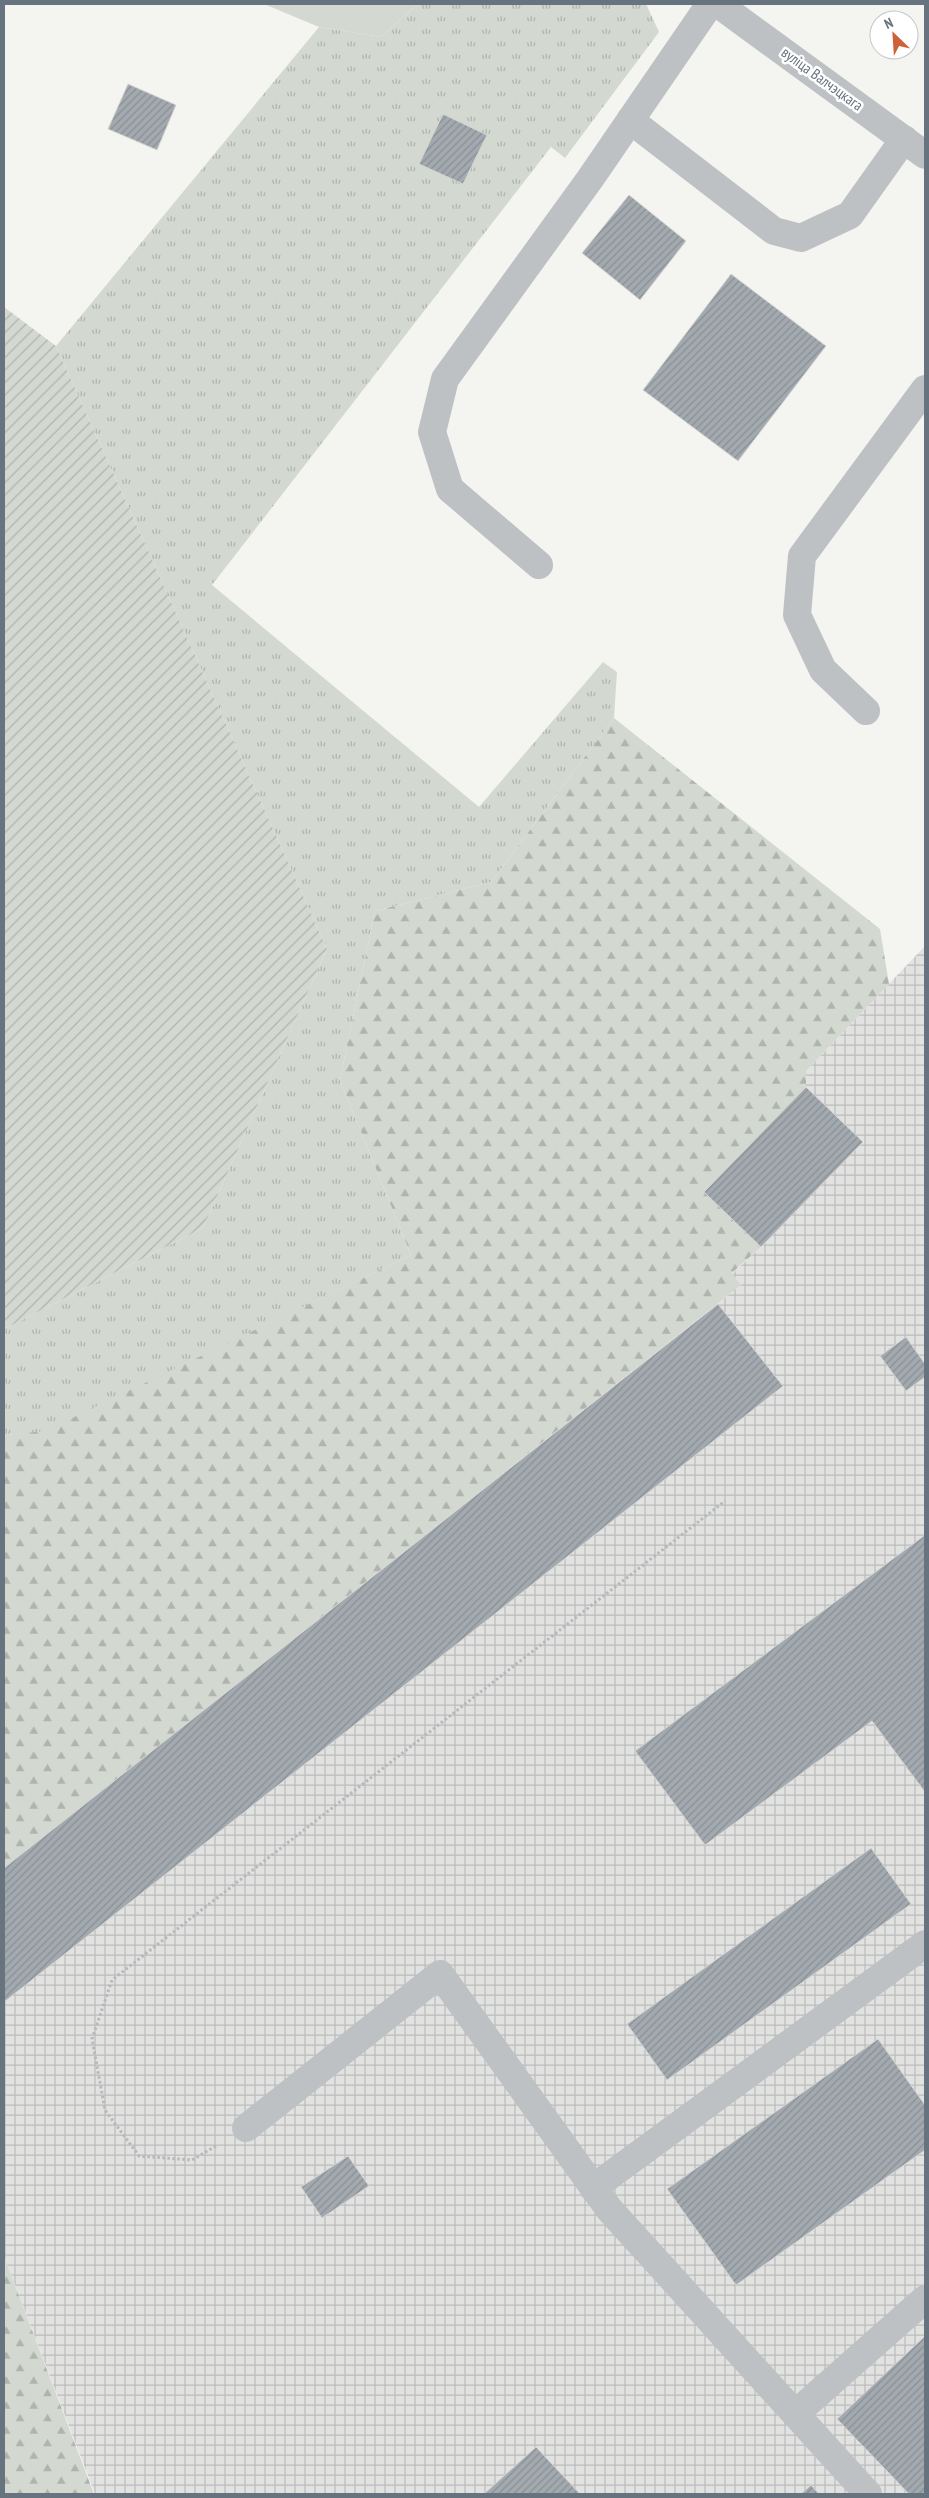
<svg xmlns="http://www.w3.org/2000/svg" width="929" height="2498" viewBox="0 0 929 2498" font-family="'PT Sans Narrow',sans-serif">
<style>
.industrial{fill:url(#industrial-grid)}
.grass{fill:url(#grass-tufts)}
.forest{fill:url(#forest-firs)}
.park{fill:#d3d9d1}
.garden{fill:url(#garden-furrows)}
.building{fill:url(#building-hatch);stroke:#d5d5d4}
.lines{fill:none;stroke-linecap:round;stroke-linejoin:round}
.path{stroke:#b6b9bb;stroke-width:3;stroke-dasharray:2.5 2.5;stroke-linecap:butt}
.minor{stroke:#bec1c4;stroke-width:28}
.labels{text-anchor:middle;stroke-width:5;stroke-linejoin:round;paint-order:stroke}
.street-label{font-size:15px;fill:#67737e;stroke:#fff}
</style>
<defs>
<pattern id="industrial-grid" width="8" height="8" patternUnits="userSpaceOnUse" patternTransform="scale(1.25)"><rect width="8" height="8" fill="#e2e3e1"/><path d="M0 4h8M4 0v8" fill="none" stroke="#bbbcbc"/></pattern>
<pattern id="grass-tufts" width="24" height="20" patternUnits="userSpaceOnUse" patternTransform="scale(1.25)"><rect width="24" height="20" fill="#d3d9d1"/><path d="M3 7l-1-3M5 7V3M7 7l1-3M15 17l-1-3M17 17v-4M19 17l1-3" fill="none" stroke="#afb4af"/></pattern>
<pattern id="forest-firs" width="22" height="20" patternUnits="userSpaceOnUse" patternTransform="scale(1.25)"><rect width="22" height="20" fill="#d3d9d1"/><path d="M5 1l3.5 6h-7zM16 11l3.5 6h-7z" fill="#afb4af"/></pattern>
<pattern id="garden-furrows" width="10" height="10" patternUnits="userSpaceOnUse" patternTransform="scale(1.25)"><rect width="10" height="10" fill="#d3d9d1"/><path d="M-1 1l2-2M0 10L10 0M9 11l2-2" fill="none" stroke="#afb4af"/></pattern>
<pattern id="building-hatch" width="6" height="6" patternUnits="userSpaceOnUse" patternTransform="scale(1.25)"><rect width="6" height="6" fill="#a3aaaf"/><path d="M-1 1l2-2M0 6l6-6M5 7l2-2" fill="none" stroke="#898f94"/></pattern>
</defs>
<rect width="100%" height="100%" fill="#f4f4f1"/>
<path class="industrial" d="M925 946V2494H95L4 2256V1868L741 1285 732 1274 761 1247 704 1192 806 1087V1071Z"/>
<path class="grass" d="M418 4H646L659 32 565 158 551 147 212 585 479 807 603 662 617 672 614 718 491 882 375 911 340 1080 411 1255 45 1432 4 1435V1329L203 1228 327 949 56 346 319 27 381 37Z"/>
<path class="forest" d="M614 718 880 929 889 984 806 1071V1087L704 1192 761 1247 732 1273 741 1285 4 1868V1435L45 1431 411 1255 340 1080 375 911 491 882Z
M4 2256 94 2494H95H4Z"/>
<path class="park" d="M264 4H418L381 37 319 27Z"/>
<path class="garden" d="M4 307 56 346 327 949 203 1228 4 1329Z"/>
<path class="building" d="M128 84 176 105 157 150 108 129Z
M443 114 487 135 463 184 419 164Z
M629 195 686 241 640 300 582 253Z
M731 274 826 346 738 461 643 390Z
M806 1087 863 1142 761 1247 704 1192Z
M718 1304 783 1386 4 2002V1868Z
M906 1337 925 1364V1377L906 1391 880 1356Z
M925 1535V1792L872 1721 705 1845 635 1751Z
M871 1848 911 1904 667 2080 627 2024Z
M878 2039 925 2105V2150L736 2285 667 2189Z
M348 2156 369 2186 322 2218 301 2187Z
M925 2336V2494H909L837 2419Z
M536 2447 580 2494H484Z
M811 2485 819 2494H801Z"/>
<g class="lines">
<path class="path" d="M216 2146 192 2160 139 2156 105 2110 92 2039 112 1980 725 1501"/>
<path class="minor" d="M718 4 925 155
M630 120 774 231 801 238 850 215 904 139
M539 565 450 489 432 432 445 379 590 179 710 4
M866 711 823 670 797 615 802 556 925 389
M246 2128 440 1974 609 2209 868 2494
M593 2188 925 1944
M795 2414 925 2299"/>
</g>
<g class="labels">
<g class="street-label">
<text transform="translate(822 79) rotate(36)" y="5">вуліца Валчэцкага</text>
</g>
</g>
<rect width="929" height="2498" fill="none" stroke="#67737e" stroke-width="10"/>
<g transform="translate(894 35) rotate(335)"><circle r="24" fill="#ffffff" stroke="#c2c7cb"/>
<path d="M0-4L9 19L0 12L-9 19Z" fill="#ce6137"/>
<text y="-8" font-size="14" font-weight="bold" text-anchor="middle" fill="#67737e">N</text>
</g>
</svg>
